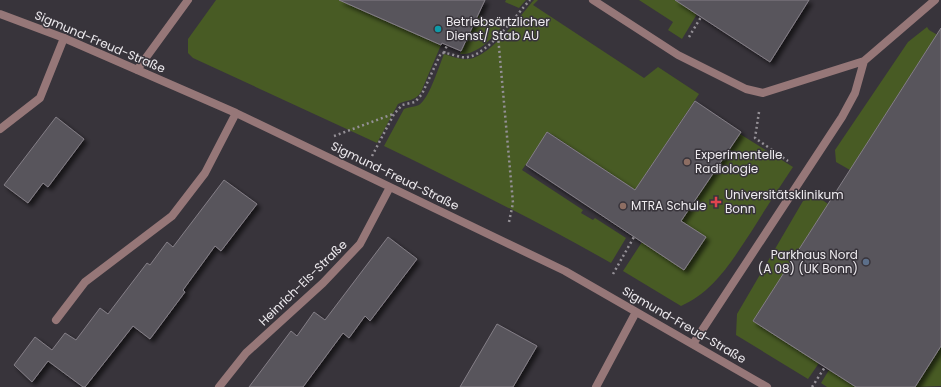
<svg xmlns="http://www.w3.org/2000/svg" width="941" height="387" viewBox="0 0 941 387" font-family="Poppins,sans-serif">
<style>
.green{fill:#485b24}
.building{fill:#58545b;stroke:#847f87;filter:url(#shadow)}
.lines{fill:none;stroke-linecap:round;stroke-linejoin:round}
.path{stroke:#959197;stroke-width:2.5;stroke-dasharray:2 3;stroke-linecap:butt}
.service{stroke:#967778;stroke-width:8}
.minor{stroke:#967778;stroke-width:8}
.culture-dot{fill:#0f9aa8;stroke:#38343b;stroke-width:1.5}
.education-dot{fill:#8d6e63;stroke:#38343b;stroke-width:1.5}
.health-dot{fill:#e0444e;stroke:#38343b;stroke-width:1.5}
.service-dot{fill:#5c6f8a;stroke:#38343b;stroke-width:1.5}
.labels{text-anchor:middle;stroke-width:3;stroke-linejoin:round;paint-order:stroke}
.poi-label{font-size:12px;fill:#eeebef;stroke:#38343b;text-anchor:start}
.street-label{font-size:12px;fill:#eeebef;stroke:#38343b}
</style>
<defs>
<filter id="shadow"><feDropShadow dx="3.5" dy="3.5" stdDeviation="2" flood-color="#0009"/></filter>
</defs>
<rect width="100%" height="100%" fill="#38343b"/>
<path class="green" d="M216 0H339L441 45 421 92C414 102 408 99 398 104L377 143 193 58 188 53V39Z
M506 0H526L519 8 505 2Z
M534 0H538L533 5 644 78 658 67 699 94 635 190 548 132 522 170 583 210 581 213 593 220 595 218 626 238 611 263C537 221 460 183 384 146L404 109C409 107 414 107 419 105 429 99 439 66 444 54 451 56 460 60 468 59 489 58 520 16 534 0Z
M639 0H675L697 14 682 39 668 30 673 22Z
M479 15 501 28C490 40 477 55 460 54Z
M927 27 929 30 941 37 926 51 850 170 836 162 835 150 908 42Z
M740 134 793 167C779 188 766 208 753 229 733 259 715 291 681 306L623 271 642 242 684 270 705 237 681 221Z
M817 196 828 204 753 321 819 363 808 379 736 335 737 314 803 201Z
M941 346V386L915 387Z
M829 370 856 387H827L821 383Z"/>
<path class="building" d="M339 0H485L461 51 442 43 441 45Z
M675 0H809L770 62Z
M941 28V346L915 387H856L753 321Z
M695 101 741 132 681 221 706 237 684 270 526 165 547 132 635 190Z
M56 117 84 139 48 187 43 183 28 203 4 185Z
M224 180 257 204 221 251 215 246 183 290 185 292 150 339 133 326 85 387H83L48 361 32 382 14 365 35 337 52 350 65 333 76 340 100 308 108 314 147 263 150 265 167 242 173 247Z
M388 237 417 259 370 321 365 316 349 338 343 333 303 387H249L291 331 297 336 314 312 325 320Z
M497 324 537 346 513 387H460Z"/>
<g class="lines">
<path class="path" d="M498 36 513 203 509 222
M689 37 701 17
M444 53 447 45
M759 112 755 138 788 161
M334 136 393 114
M372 156 394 114 402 105 415 102 422 94 441 53C450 52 460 59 468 57 488 54 516 15 530 0
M613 274 634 237
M812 387 825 367"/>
<path class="service" d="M593 0 678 55 746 89 763 93 864 61 935 0
M0 129 40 98 64 38
M693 344 842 117 855 93 864 61"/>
<path class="minor" d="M0 14 64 38 236 113 565 271 767 387
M137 70 188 0
M56 320 85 282 172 216 205 173 236 113
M219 387 246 353 323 283 360 244 390 187
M596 387 636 312"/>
</g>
<circle class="culture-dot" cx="438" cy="29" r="4"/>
<g class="education-dot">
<circle cx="687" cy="162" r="4"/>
<circle cx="623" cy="206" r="4"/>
</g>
<path class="health-dot" d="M714 196h4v4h4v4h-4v4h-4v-4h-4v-4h4z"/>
<circle class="service-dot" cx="866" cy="262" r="4"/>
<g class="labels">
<g class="poi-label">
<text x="446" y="26">Betriebsärtzlicher<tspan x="446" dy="14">Dienst/ Stab AU</tspan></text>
<text x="695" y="159">Experimentelle<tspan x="695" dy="14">Radiologie</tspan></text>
<text x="725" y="199">Universitätsklinikum<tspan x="725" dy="14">Bonn</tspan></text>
<text x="631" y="210">MTRA Schule</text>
<text x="858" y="259" text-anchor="end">Parkhaus Nord<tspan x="858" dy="14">(A 08) (UK Bonn)</tspan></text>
</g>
<g class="street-label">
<text transform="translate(100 42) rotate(23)" y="4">Sigmund-Freud-Straße</text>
<text transform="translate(395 176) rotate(26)" y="4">Sigmund-Freud-Straße</text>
<text transform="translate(303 283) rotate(-44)" y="4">Heinrich-Els-Straße</text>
<text transform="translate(684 325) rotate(30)" y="4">Sigmund-Freud-Straße</text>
</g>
</g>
</svg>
